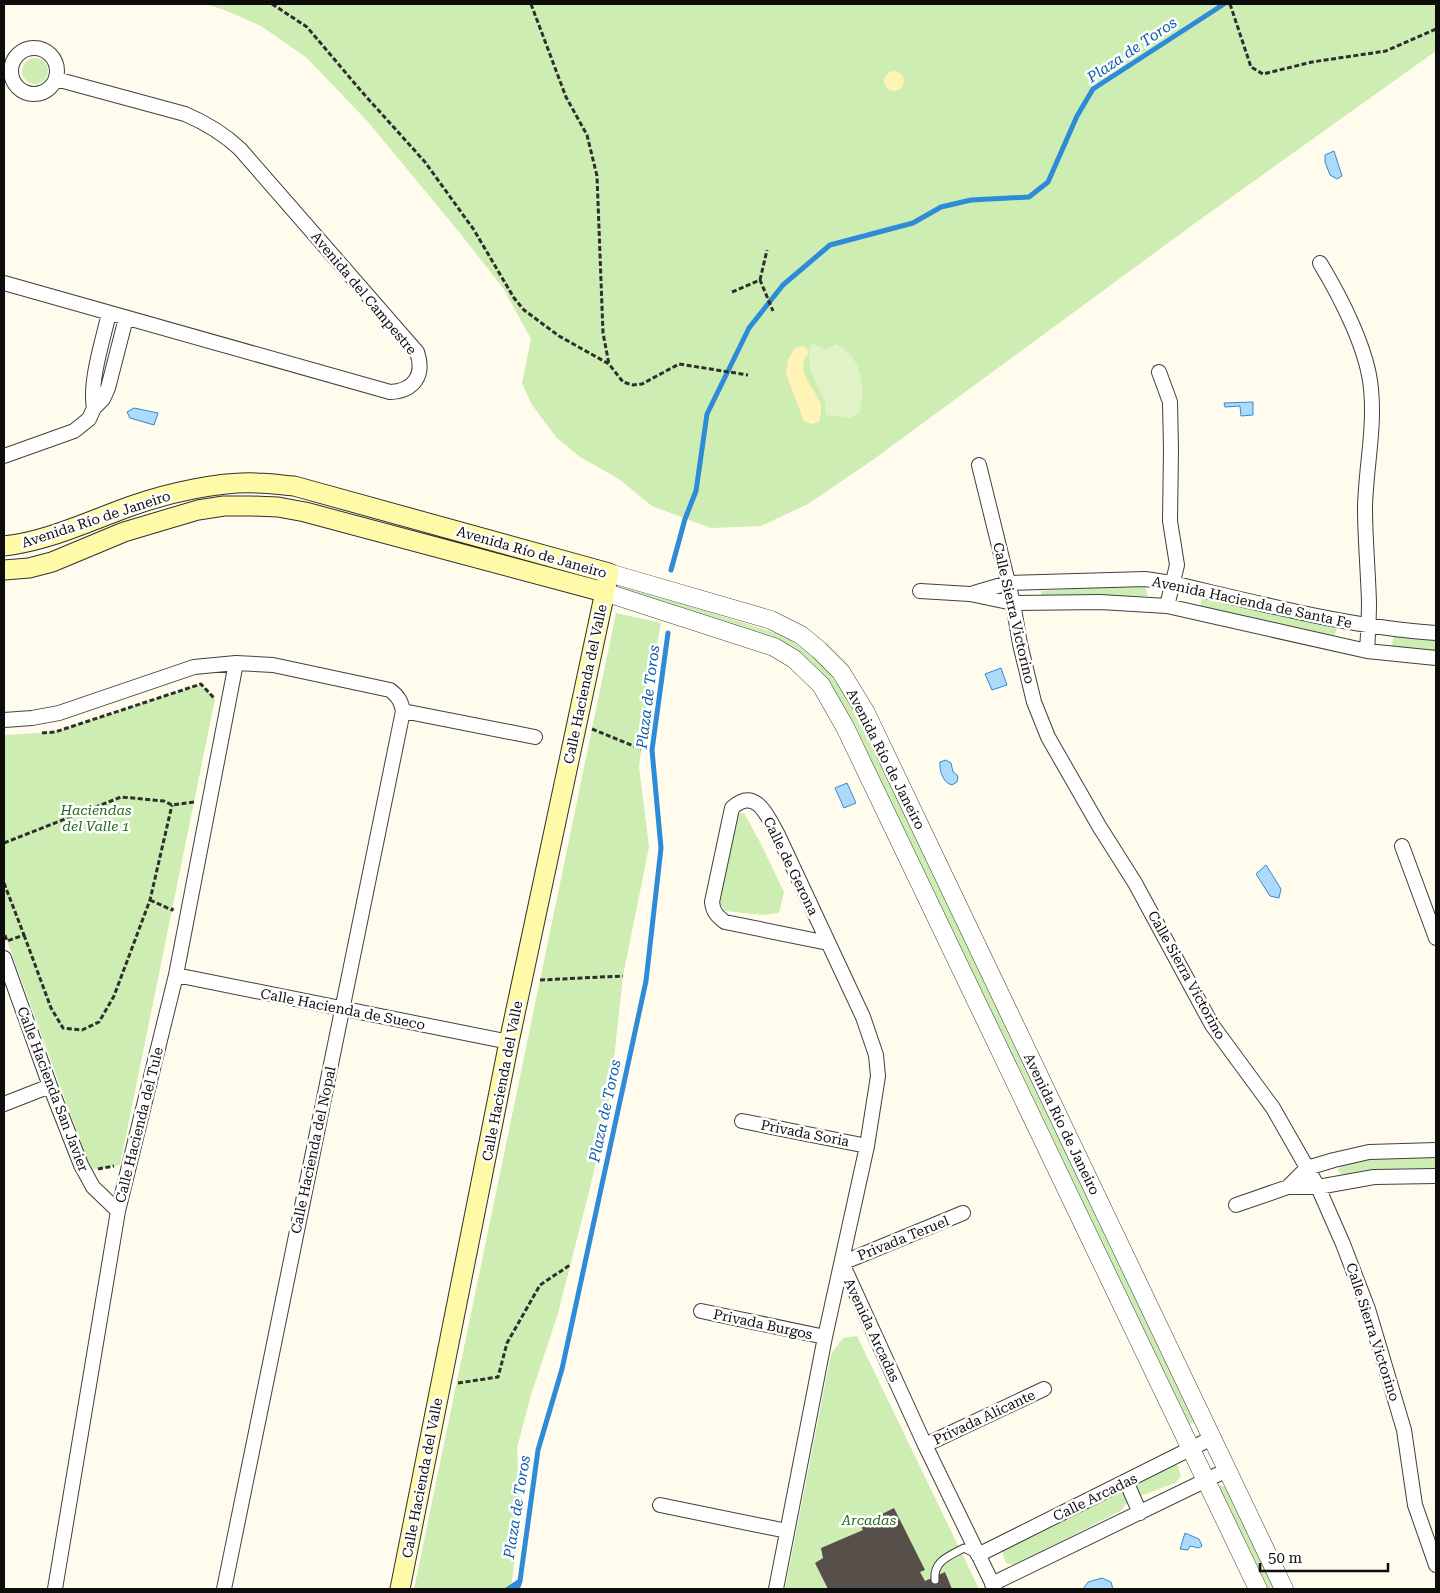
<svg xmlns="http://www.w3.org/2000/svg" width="1440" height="1593" viewBox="0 0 1440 1593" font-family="'Roboto Serif',serif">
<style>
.green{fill:#ceedb3}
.sand{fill:#fff3b5}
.pitch{fill:#e1f3c6}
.water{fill:#addafb;stroke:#2e8bd8}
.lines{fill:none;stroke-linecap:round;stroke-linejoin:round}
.stream{stroke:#2e8bd8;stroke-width:5}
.building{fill:#574f49}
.service-casing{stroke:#404040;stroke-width:9}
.minor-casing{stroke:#404040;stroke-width:16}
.tertiary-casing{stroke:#404040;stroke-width:19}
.secondary-casing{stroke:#2f2f2f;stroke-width:21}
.path{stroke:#2f2f2f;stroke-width:3;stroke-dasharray:5 2.5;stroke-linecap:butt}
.service{stroke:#fff;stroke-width:7}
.minor{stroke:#fff;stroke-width:14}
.tertiary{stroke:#fff;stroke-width:18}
.secondary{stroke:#fffaa8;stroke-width:19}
.labels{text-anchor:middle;stroke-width:5;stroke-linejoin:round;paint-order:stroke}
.street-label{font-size:14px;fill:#0d0d0d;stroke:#fff}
.park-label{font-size:14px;font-style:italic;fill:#256a18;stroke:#fff}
.water-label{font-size:15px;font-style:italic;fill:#0c5ca9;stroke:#fff}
</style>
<rect width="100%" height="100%" fill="#fffced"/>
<path class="green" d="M204 4H1436V51L1198 221 874 459 808 504 761 526 711 528 652 506 619 479 580 457 556 437 532 405 522 383 531 339 503 288 459 232 369 123 307 58 261 26 222 9Z
M22 71a13 13 0 1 1 26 0a13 13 0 1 1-26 0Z
M619 584 782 635C811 653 829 670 847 698L952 910 1196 1421 1189 1425 821 676 615 588Z
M1145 587 1148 596 1089 597 1042 600 1041 591 1089 588Z
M1202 597 1337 628 1334 637 1200 608Z
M616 613 661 623 649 687 639 766 649 847 623 976 610 1095 591 1184 558 1313 531 1395 517 1448 520 1510 511 1589H414Z
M1394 636 1436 640V652L1391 648Z
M201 684 215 699 120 1165 91 1170 4 933V735L55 732Z
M744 813 761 844 784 892 779 913 764 915 725 911 712 892 720 827 731 814Z
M1436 1155V1169L1364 1173 1344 1176 1338 1171 1342 1160Z
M857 1336 979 1589H785L831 1354 843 1338Z
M1170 1462 1178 1466 1181 1476 1175 1483 1138 1497 1132 1484Z
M1220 1485 1226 1487 1276 1589H1267L1219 1491Z
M1115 1489 1123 1490 1128 1501 1122 1510 1015 1565 1006 1563 1001 1548Z"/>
<path class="sand" d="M884 81a10 10 0 1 1 20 0a10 10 0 1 1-20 0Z
M802 346 807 348 808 354C794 368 814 388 820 402 822 408 821 415 819 422L812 424 804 421 786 374 788 360 795 348Z"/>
<path class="pitch" d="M812 343 826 350 836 344C862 358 866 385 860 412L850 418 826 415 825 402 810 370 809 351Z"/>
<path class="water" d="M1334 151 1342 176 1337 179 1330 175 1325 162V155Z
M1253 402V415L1241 416 1240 406 1225 407 1224 403Z
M134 408 158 413 154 425 130 418 127 412Z
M1001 668 1007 685 992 690 985 674Z
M946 760 951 763 953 772 958 776 957 782 952 785C943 783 939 770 940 762Z
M847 783 856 803 844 808 835 788Z
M1266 865 1281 889 1279 898 1270 896 1256 874Z
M1185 1533 1199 1539 1202 1546 1199 1548 1190 1546 1188 1550 1180 1549Z
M1102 1578 1111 1582 1113 1589H1083L1088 1582Z"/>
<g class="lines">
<path class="stream" d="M671 570 685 519 696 491 707 414 749 328 783 285 830 245 913 223 941 207 971 200 1029 197 1048 182 1077 116 1093 89 1224 4
M508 1589 520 1581
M517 1589 520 1581 538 1450 562 1369 646 981 661 848 652 750 668 633"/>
</g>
<path class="building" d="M894 1508 925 1570 920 1572 925 1581 945 1572 952 1589H828L815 1563 823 1558 821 1548 863 1530 860 1525Z"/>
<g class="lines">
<defs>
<path id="service" d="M935 1580C933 1561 949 1556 964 1548L976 1554"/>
<path id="minor" d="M11 71a23 23 0 1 1 46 0a23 23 0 1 1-46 0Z
M1320 263C1340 296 1368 350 1371 389 1375 428 1366 467 1365 507 1365 538 1368 570 1369 602 1369 618 1368 635 1367 651
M4 283 390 392C414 391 425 375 417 352L240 149C223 133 206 123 185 114L56 79
M1159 372 1170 402 1171 449 1170 521 1177 565 1167 606
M94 408C89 382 103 340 109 313
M4 456 74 431 89 419 94 408 103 399 108 388 126 318
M979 465 1013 603 1020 644 1034 702 1048 737 1099 826 1135 883 1212 1025 1273 1108 1318 1187 1343 1244 1368 1309 1404 1430 1415 1505 1436 1565
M920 591 970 594 1013 603 1100 602 1167 606 1367 651 1436 658
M974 593 1008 583 1145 579 1172 583C1258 603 1349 627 1436 633
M403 711 535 737
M4 720 32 718 59 713 194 667 236 663 273 665 390 690C398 696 401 701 403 711L224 1589
M1402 846 1436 938
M4 958 50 1086 81 1165 93 1187 118 1211
M176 975 509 1042
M4 1104 50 1086
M742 1121 867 1146
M1288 1187 1307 1168 1334 1160 1369 1152 1436 1150
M1236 1205 1288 1187H1318L1374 1177 1436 1176
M842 1263 925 1445 995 1589
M842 1263 963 1213
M701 1311 825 1337
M925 1445 1044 1389
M1126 1481 1140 1513
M660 1505 787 1531
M978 1555 1212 1438
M992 1584 1227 1470
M55 1589 118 1211 176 975 236 663
M776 1589 825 1337 867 1146 878 1076 876 1055 863 1017 778 835C768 817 756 786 732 808L712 902C713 912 717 916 725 922L828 943"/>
<path id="tertiary" d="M609 573 771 620 801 635 819 650 841 672 866 713 1284 1589
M604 592 774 647 794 659 821 685 845 727 1258 1589"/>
<path id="secondary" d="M4 546C49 541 91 520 134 505 168 493 221 481 257 483 269 483 282 485 294 486L609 573 509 1042 400 1589
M4 570 29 568 52 562 124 532 198 510 224 506H251L278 507 305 512 604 592"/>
</defs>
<use href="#service" class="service-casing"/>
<use href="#minor" class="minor-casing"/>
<use href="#tertiary" class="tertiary-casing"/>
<use href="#secondary" class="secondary-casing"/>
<path class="path" d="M272 4 307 27 362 92 425 162 474 230 514 298 524 310 559 336 609 364 623 382 633 385 642 384 679 364 748 375
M531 4 566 97 587 135 597 176 603 333 609 364
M1230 4 1251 67 1263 74 1312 62 1386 51 1436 29
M760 280 767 250
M732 292 760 280 773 311
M592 729 641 749
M42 733 55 732 201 684 214 698
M4 843 121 797 164 801 172 805 194 802
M4 883 24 935 7 941 4 933
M150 900 172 910 173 908
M24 935 51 1008 63 1028 82 1030 99 1022 114 996 150 900 172 805
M540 980 623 976
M98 1169 114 1166
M458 1383 498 1377 507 1343 540 1285 570 1265"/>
<use href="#service" class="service"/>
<use href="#minor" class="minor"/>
<use href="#tertiary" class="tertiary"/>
<use href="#secondary" class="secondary"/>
</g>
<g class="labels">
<g class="street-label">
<text transform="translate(364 293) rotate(50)" y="5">Avenida del Campestre</text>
<text transform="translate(96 519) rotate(-18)" y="5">Avenida Río de Janeiro</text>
<text transform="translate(532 552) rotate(16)" y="5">Avenida Río de Janeiro</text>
<text transform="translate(1252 602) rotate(12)" y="5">Avenida Hacienda de Santa Fe</text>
<text transform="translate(1014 613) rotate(77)" y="5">Calle Sierra Victorino</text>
<text transform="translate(585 684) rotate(-78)" y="5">Calle Hacienda del Valle</text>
<text transform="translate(886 759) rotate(63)" y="5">Avenida Río de Janeiro</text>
<text transform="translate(791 866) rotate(64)" y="5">Calle de Gerona</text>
<text transform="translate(1187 975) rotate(61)" y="5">Calle Sierra Victorino</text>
<text transform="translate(343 1009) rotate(11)" y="5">Calle Hacienda de Sueco</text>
<text transform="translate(502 1081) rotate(-79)" y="5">Calle Hacienda del Valle</text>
<text transform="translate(53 1089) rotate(69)" y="5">Calle Hacienda San Javier</text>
<text transform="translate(1062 1124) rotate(64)" y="5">Avenida Río de Janeiro</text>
<text transform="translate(139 1125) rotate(-76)" y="5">Calle Hacienda del Tule</text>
<text transform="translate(805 1133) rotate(11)" y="5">Privada Soria</text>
<text transform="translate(313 1150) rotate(-78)" y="5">Calle Hacienda del Nopal</text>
<text transform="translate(903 1238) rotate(-22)" y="5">Privada Teruel</text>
<text transform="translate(763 1324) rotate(12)" y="5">Privada Burgos</text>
<text transform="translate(872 1330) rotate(65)" y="5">Avenida Arcadas</text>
<text transform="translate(1373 1332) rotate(72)" y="5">Calle Sierra Victorino</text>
<text transform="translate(984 1417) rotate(-25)" y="5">Privada Alicante</text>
<text transform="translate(422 1478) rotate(-79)" y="5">Calle Hacienda del Valle</text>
<text transform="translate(1095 1497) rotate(-26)" y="5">Calle Arcadas</text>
</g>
<g class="park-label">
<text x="96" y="815">Haciendas<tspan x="96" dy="16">del Valle 1</tspan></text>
<text x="869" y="1525">Arcadas</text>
</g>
<g class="water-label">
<text transform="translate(1132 50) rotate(-34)" y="5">Plaza de Toros</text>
<text transform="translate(648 697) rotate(-83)" y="5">Plaza de Toros</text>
<text transform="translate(605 1111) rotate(-78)" y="5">Plaza de Toros</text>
<text transform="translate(517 1507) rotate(-81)" y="5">Plaza de Toros</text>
</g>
</g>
<rect width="1440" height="1593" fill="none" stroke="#0d0d0d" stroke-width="10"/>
<path d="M1260 1563v8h128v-8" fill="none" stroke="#0d0d0d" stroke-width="2.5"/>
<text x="1268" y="1563" font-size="15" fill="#0d0d0d" stroke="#ffffff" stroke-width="4" paint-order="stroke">50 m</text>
</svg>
